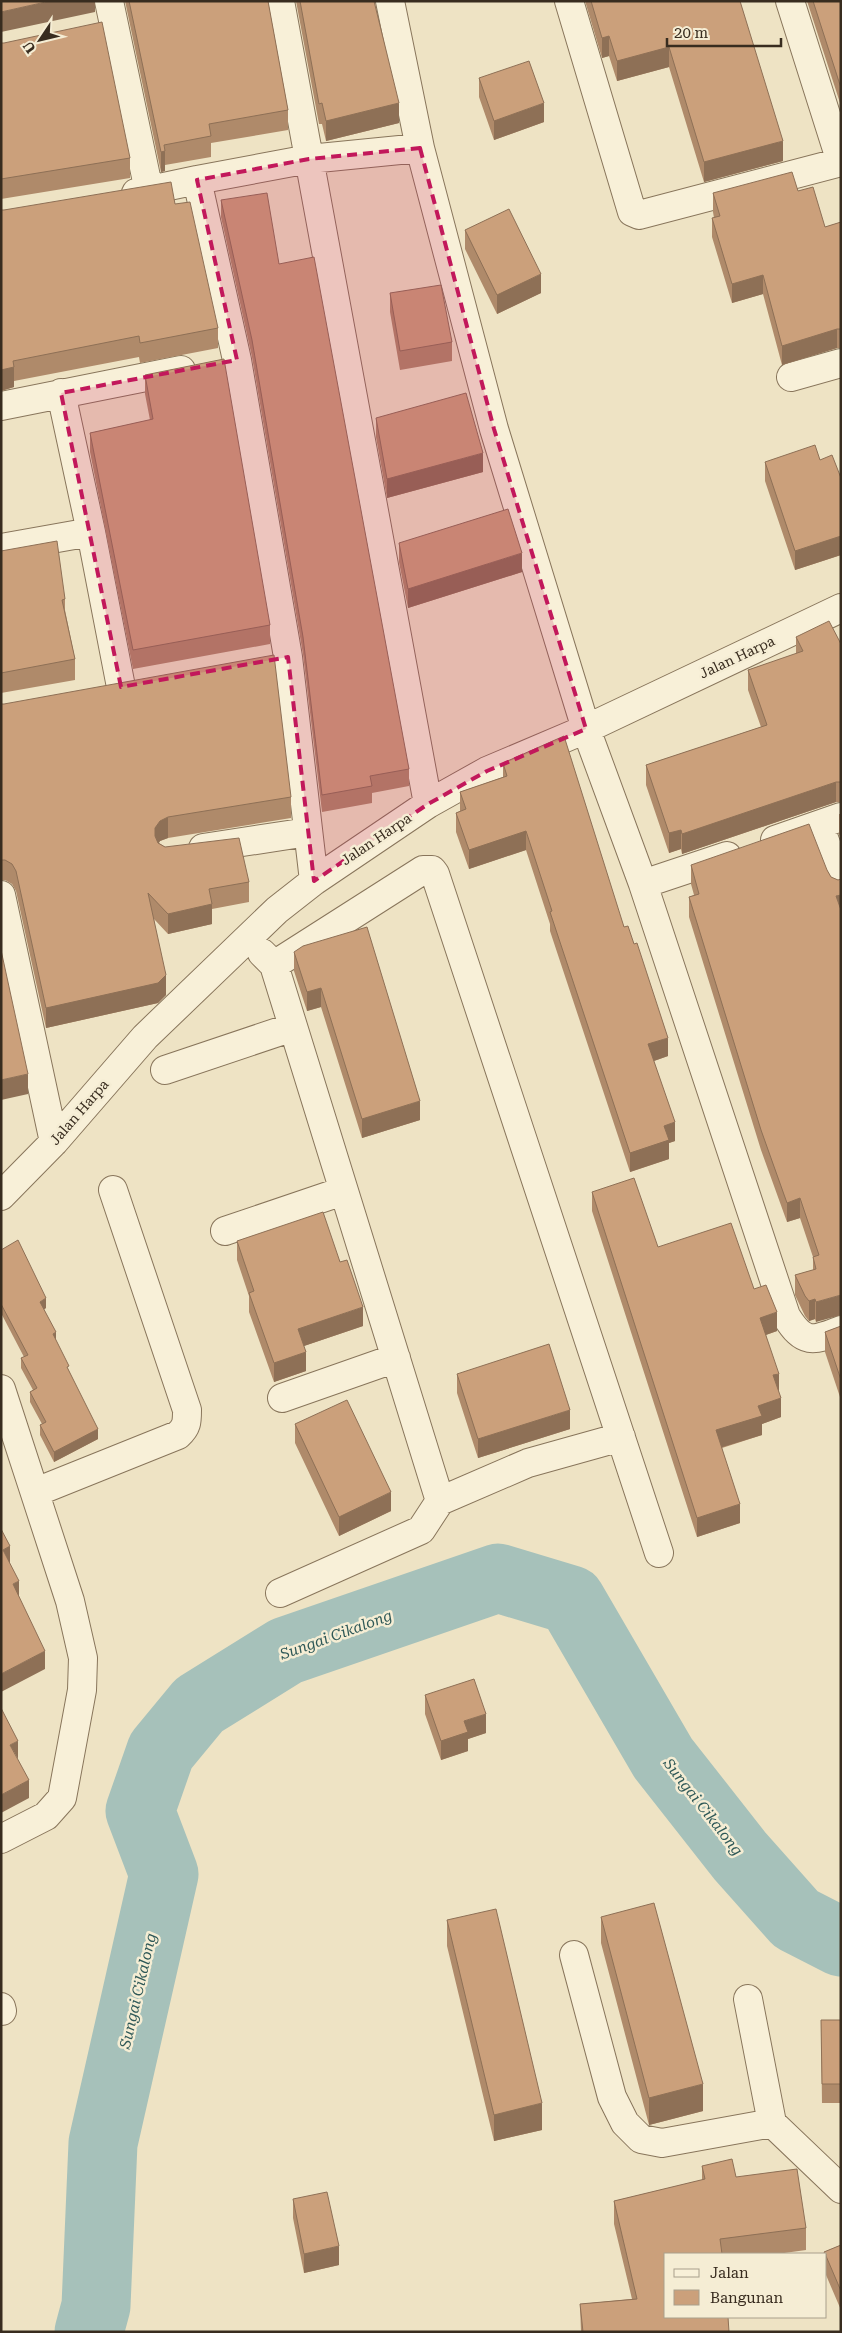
<svg xmlns="http://www.w3.org/2000/svg" width="842" height="2333" viewBox="0 0 842 2333" font-family="'Roboto Serif',serif">
<style>
.lines{fill:none;stroke-linecap:round;stroke-linejoin:round}
.river{stroke:#a6c1ba;stroke-width:69}
.street-casing{stroke:#88755b;stroke-width:30}
.street{stroke:#f8f0d8;stroke-width:28}
.wall{fill:#af8a6a}
.shaded-wall{fill:#8e7056}
.building{fill:#cba07b;stroke:#8e7056}
.marked{fill:#c2185b;fill-opacity:0.2;stroke:#c2185b;stroke-width:4;stroke-dasharray:10 6;stroke-linejoin:round}
.labels{text-anchor:middle;stroke-width:5;stroke-linejoin:round;paint-order:stroke}
.street-label{font-size:14px;fill:#382c1f;stroke:#f5edd4}
.water-label{font-size:15px;font-style:italic;fill:#2e5857;stroke:#f5edd4}
</style>
<rect width="100%" height="100%" fill="#eee3c4"/>
<g class="lines">
<path class="river" d="M89 2332 96 2306 103 2143 164 1874 140 1811 161 1751 199 1705 286 1651 498 1578 571 1600 663 1758 740 1856 796 1919 841 1942"/>
<defs>
<path id="street" d="M109 1 149 191
M280 1 428 804
M390 1 420 148 494 429 586 729 643 884 786 1316C804 1345 813 1341 841 1330
M569 1 632 212 639 215 841 162
M790 1 841 162
M197 180 309 159 420 148
M136 193 197 180 237 360 288 657 314 881
M791 377 841 363
M61 393 91 532 121 687
M1 406 181 370
M1 548 91 532
M819 825 841 884
M775 840 841 817
M203 848 308 832
M643 884 727 856
M1 895 54 1142
M262 953 274 965 440 1501
M274 965 423 870H432L435 874 659 1553
M165 1070 293 1027
M1 1196 54 1142 145 1037 277 910 314 881 428 804 487 771 586 729 841 608
M225 1231 343 1191
M1 1389 70 1601 83 1658 82 1690 62 1798 46 1816 1 1839
M282 1398 396 1358
M36 1492 178 1435C187 1427 187 1422 187 1410L113 1190
M280 1593 421 1530 440 1501 528 1463 621 1437
M574 1955 612 2097 625 2123 641 2139 662 2143 772 2123 841 2189
M748 1999 772 2123
M1 2007 2 2011"/>
</defs>
<use href="#street" class="street-casing"/>
<use href="#street" class="street"/>
</g>
<path class="wall" d="M125 1H268L288 110V130L211 143V157L165 165V171L161 172Z
M296 1H374L399 123 326 141 322 124H319Z
M585 1H740L783 161 704 182 669 67 617 81 609 56 602 58Z
M807 1H841V106Z
M1 43 130 158V178L1 199Z
M479 78 544 122 494 140 479 97Z
M798 191 825 227 841 222V348H837L782 365 763 294 732 303 712 237V218H714L713 212V193Z
M221 200 279 264 409 769V786L372 793V803L322 812 303 654 252 357 221 217Z
M175 204 218 328V348L140 363 139 357 14 381V387L1 391V210Z
M465 230 541 293 497 314 465 249Z
M390 293 452 342V361L400 370 390 312Z
M145 375 270 625V644L133 669 90 452V433L150 420 145 394Z
M376 418 483 472 387 498 376 437Z
M820 460 841 478V555L795 570 765 481V462Z
M399 543 522 572 408 608 399 562Z
M1 551 65 599V610L75 659V680L1 693Z
M796 637 841 644V802H836L682 854 681 849 669 853 646 785V765L761 727 748 690V670L796 654Z
M1 704 291 797V818L168 838 160 841 159 843 165 847 249 882V902L212 909V924L168 934 154 919 166 995 158 1003 46 1028 16 891 12 884 5 880H1Z
M503 763 624 927 668 1056 654 1061 675 1141 669 1143V1159L630 1172 550 931V924L526 850 469 869 456 832V813L460 811V792L503 777Z
M839 814H841V839L839 834Z
M691 865 827 870 831 877 838 880 816 1322 815 1319 809 1321 805 1316 795 1295V1275L813 1270V1257L800 1218 787 1222 761 1150 689 917V897L694 895 691 884Z
M294 952 420 1120 362 1138 321 1007 307 1011 294 971Z
M592 1192 658 1247 754 1289 777 1331 766 1335 779 1393 781 1417 762 1424V1435L722 1448 740 1523 697 1537 592 1211Z
M237 1241 363 1326 304 1346 306 1371 274 1382 249 1312V1296L237 1260Z
M1 1250 46 1308 44 1309 56 1341 98 1439 54 1462 40 1435V1425L42 1424 30 1402V1392L33 1390 21 1368V1358L24 1357 1 1313Z
M841 1326V1400L825 1352V1332Z
M457 1374 570 1429 478 1458 457 1393Z
M295 1424 391 1511 339 1536 295 1443Z
M425 1695 486 1733 468 1739V1751L441 1760 425 1714Z
M601 1917 703 2111 649 2125 601 1943Z
M447 1920 542 2130 494 2141 447 1946Z
M821 2020H841V2103H822Z
M702 2166 736 2177 806 2228V2250L777 2254H666L729 2332H581L580 2304 632 2299 614 2224V2201L702 2180Z
M293 2199 339 2265 304 2273 293 2218Z
M841 2245V2310L826 2275V2254H824V2252Z"/>
<path class="shaded-wall" d="M50 1H95V12L1 32V12Z
M609 36V56L602 58V38Z
M669 47V67L617 81V61Z
M399 103V123L326 141V121Z
M544 103V122L494 140V121Z
M783 141V161L704 182V162Z
M165 151V171L161 172V152Z
M541 274V293L497 314V295Z
M763 275V294L732 303V284Z
M837 329V348L782 365V346Z
M14 367V387L1 391V370Z
M483 453V472L387 498V479Z
M841 536V555L795 570V551Z
M522 553V572L408 608V589Z
M836 782V802L682 854V834Z
M168 817V838L160 841 155 848V828L160 821Z
M681 830V849L669 853V833Z
M526 831V850L469 869V850Z
M841 895V915L836 896Z
M212 904V924L168 934V914Z
M166 975V995L158 1003 46 1028V1008Z
M321 988V1007L307 1011V992Z
M668 1038V1056L648 1063V1044Z
M28 1074V1094L1 1100V1080Z
M420 1101V1120L362 1138V1119Z
M675 1122V1141L669 1143V1159L630 1172V1153L664 1126Z
M800 1198V1218L787 1222V1203Z
M841 1295V1315L816 1322V1302Z
M46 1298V1308L40 1312V1302Z
M815 1299V1319L809 1321V1301Z
M363 1307V1326L298 1348V1329Z
M777 1312V1331L760 1337V1318Z
M56 1332V1342L53 1334Z
M306 1352V1371L274 1382V1363Z
M779 1374V1393L773 1375Z
M781 1398V1417L762 1424V1435L716 1449V1430L758 1406Z
M570 1410V1429L478 1458V1439Z
M98 1429V1439L54 1462V1452Z
M391 1492V1511L339 1536V1517Z
M740 1504V1523L697 1537V1518Z
M10 1546V1564L3 1550Z
M19 1581V1599L13 1584Z
M45 1651V1669L1 1692V1674Z
M486 1714V1733L468 1739V1751L441 1760V1741L464 1721Z
M18 1741V1759L10 1745Z
M29 1780V1798L1 1813V1795Z
M703 2084V2111L649 2125V2098Z
M542 2103V2130L494 2141V2115Z
M339 2246V2265L304 2273V2254Z"/>
<path class="building" d="M1 1H50L1 12Z
M129 1H268L288 110 209 124 211 136 164 145 165 151 161 152Z
M300 1H374L399 103 326 121 322 103 319 104Z
M591 1H740L783 141 704 162 669 47 617 61 609 36 602 38Z
M813 1H841V88Z
M102 22 130 158 1 179V43H4Z
M529 61 544 103 494 121 479 78Z
M792 172 798 191 813 187 825 227 841 222V329H837L782 346 763 275 732 284 712 218 720 216 713 193Z
M171 182 175 204 190 202 218 328 140 343 139 336 13 361 14 367 1 370V210H4Z
M267 193 279 264 314 257 409 769 370 776 372 786 322 795 303 637 252 340 221 200Z
M509 209 541 274 497 295 465 230Z
M441 285 452 342 400 351 390 293Z
M224 359 270 625 133 650 90 433 153 419 145 375Z
M466 393 483 453 387 479 376 418Z
M815 445 820 460 832 455 841 478V536L795 551 765 462Z
M508 509 522 553 408 589 399 543Z
M57 541 65 599 62 600 75 659 1 673V551Z
M829 621 841 644V782H836L682 834 681 830 669 833 646 765 767 725 748 670 803 651 796 637Z
M274 655 291 797 168 817 160 821 155 828V836L158 843 165 847 239 838 249 882 209 889 212 904 168 914 148 893 166 975 158 983 46 1008 16 871 12 864 5 860H1V704H4Z
M564 736 624 927 628 926 634 944 637 943 668 1038 648 1044 675 1122 664 1126 669 1140 630 1153 550 912 552 911 526 831 469 850 456 813 466 809 460 792 507 776 503 763Z
M809 824 827 870 831 877 838 880 841 879V895L836 896 841 910V1295L816 1302 815 1299 809 1301 805 1296 795 1275 816 1269 813 1257 819 1255 800 1198 787 1203 761 1130 689 897 699 894 691 865Z
M367 927 420 1101 362 1119 321 988 307 992 294 952 303 946Z
M1 950 28 1074 1 1080Z
M634 1178 658 1247 731 1223 754 1289 766 1285 777 1312 760 1318 779 1374 773 1375 781 1398 758 1406 762 1416 716 1430 740 1504 697 1518 592 1192Z
M323 1212 340 1262 347 1260 363 1307 298 1329 306 1352 274 1363 249 1293 254 1291 237 1241Z
M18 1240 46 1298 40 1302 56 1332 53 1334 69 1366 67 1367 98 1429 54 1452 40 1425 46 1422 30 1392 37 1388 21 1358 28 1355 1 1304V1250Z
M841 1326V1380L825 1332Z
M549 1344 570 1410 478 1439 457 1374Z
M347 1400 391 1492 339 1517 295 1424Z
M1 1529 10 1546 3 1550 19 1581 13 1584 45 1651 1 1674Z
M474 1679 486 1714 464 1721 468 1732 441 1741 425 1695Z
M1 1708 18 1741 10 1745 29 1780 1 1795Z
M654 1903 703 2084 649 2098 601 1917Z
M496 1909 542 2103 494 2115 447 1920Z
M821 2020H841V2084H822Z
M732 2159 736 2177 797 2169 806 2228 720 2239 722 2254H666V2317H728L729 2332H583L580 2304 637 2299 614 2201 705 2179 702 2166Z
M327 2192 339 2246 304 2254 293 2199Z
M841 2245V2291L826 2256V2254H825L824 2252Z"/>
<path class="marked" d="M420 148 494 429 586 729 487 771 428 804 314 881 288 657 121 687 61 393 237 360 197 180 309 159Z"/>
<g class="labels">
<g class="street-label">
<text transform="translate(737 657) rotate(-25)" y="5">Jalan Harpa</text>
<text transform="translate(376 839) rotate(-34)" y="5">Jalan Harpa</text>
<text transform="translate(79 1112) rotate(-49)" y="5">Jalan Harpa</text>
</g>
<g class="water-label">
<text transform="translate(336 1635) rotate(-20)" y="5">Sungai Cikalong</text>
<text transform="translate(703 1807) rotate(52)" y="5">Sungai Cikalong</text>
<text transform="translate(138 1991) rotate(-77)" y="5">Sungai Cikalong</text>
</g>
</g>
<rect width="842" height="2333" fill="none" stroke="#382c1f" stroke-width="5"/>
<rect x="664" y="2253" width="162" height="65" fill="#f5edd4" stroke="#a9a08c"/>
<rect x="674" y="2269" width="25" height="8" fill="#f8f0d8" stroke="#a9a08c"/>
<text x="710" y="2278" font-size="15" fill="#382c1f">Jalan</text>
<rect x="674" y="2290" width="25" height="15" fill="#cba07b" stroke="#a9a08c"/>
<text x="710" y="2303" font-size="15" fill="#382c1f">Bangunan</text>
<g transform="translate(40 40) rotate(235)" stroke="#f5edd4" stroke-width="4" paint-order="stroke">
<path d="M0-4L9 19L0 12L-9 19Z" fill="#382c1f"/>
<text y="-8" font-size="14" font-weight="bold" text-anchor="middle" fill="#382c1f">U</text>
</g>
<path d="M667 38v8h114v-8" fill="none" stroke="#382c1f" stroke-width="2.5"/>
<text x="674" y="38" font-size="15" fill="#382c1f" stroke="#f5edd4" stroke-width="4" paint-order="stroke">20 m</text>
</svg>
